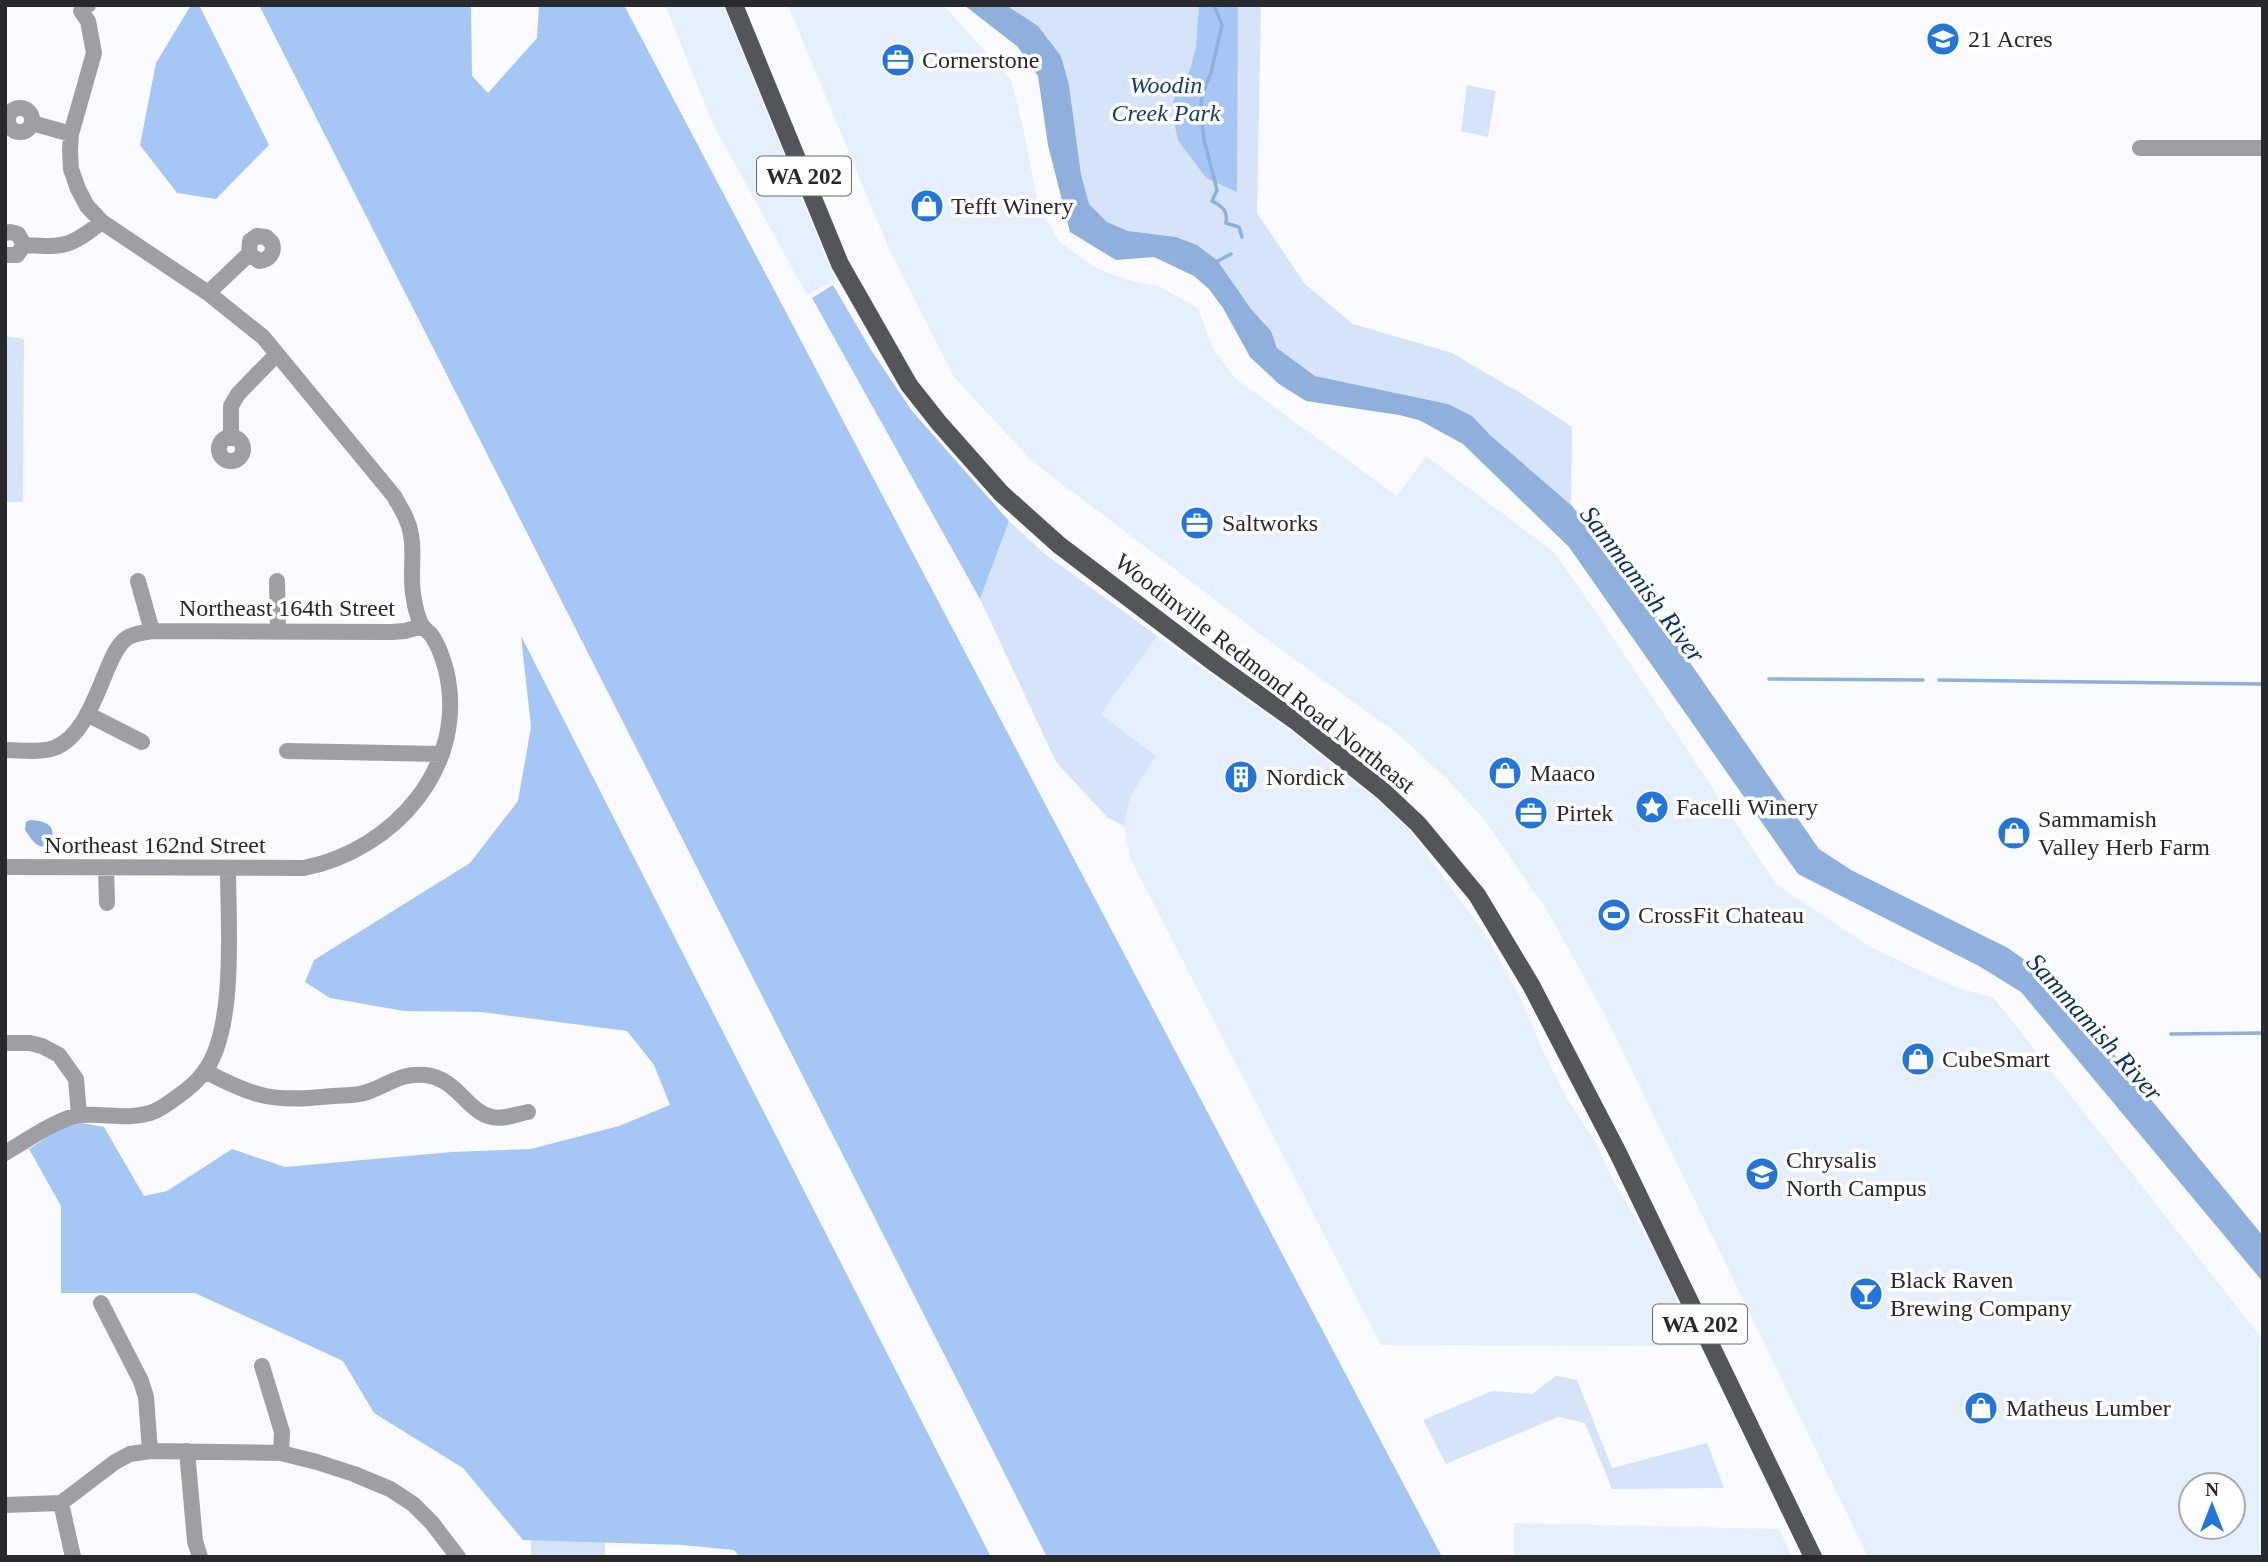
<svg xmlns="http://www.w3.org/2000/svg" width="2268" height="1562" viewBox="0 0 2268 1562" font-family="'Times New Roman',serif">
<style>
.built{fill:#e5effd;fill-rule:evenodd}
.green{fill:#d6e4f9}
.forest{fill:#a6c7f5}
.water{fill:#8fafdc}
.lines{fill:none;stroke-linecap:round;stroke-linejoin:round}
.stream{stroke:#8fafdc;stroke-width:3.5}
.minor{stroke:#9d9fa2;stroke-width:16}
.major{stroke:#52555a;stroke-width:18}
.labels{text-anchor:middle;stroke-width:7;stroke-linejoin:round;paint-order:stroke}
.shield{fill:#fff;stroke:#68696b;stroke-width:2}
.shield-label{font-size:23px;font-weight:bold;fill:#27292c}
.poi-label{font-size:24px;fill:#27292c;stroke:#fff;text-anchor:start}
.park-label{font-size:24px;font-style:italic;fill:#123b71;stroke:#fff}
.street-label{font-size:24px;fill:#27292c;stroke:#fff}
.water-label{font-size:26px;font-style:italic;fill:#073268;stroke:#fff}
</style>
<rect width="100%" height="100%" fill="#f9fbfe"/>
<path class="built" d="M665 5H723L835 280 807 295 714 126Z
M788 5H943L1011 80 1024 132 1038 205 1060 243 1098 269 1125 279 1160 287 1198 308 1213 349 1236 379 1397 496 1426 456 1554 552 1600 618 1776 884 1872 948 1957 988 1993 997 2263 1340V1557H1868L1604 1013 1548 912 1484 819 1446 778 1398 734 1282 650 1033 462 954 377 889 249ZM2191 1485H2233V1527H2191Z
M1157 636 1289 730 1375 798 1410 831 1485 934 1519 995 1545 1055 1566 1097 1596 1143 1611 1176 1660 1261 1696 1346 1381 1345 1130 858 1124 826 1130 797 1156 756 1101 714Z
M1514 1523 1779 1529 1792 1557H1514Z"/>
<path class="green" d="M1006 5H1261L1257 213 1305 284 1353 324 1452 353 1522 394 1572 427 1571 505 1490 435 1472 417 1448 404 1315 376 1277 348 1271 331 1251 309 1217 260 1197 245 1176 237 1128 231 1107 222 1089 204 1081 174 1069 85 1061 56 1038 26Z
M1467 85 1496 91 1488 137 1461 131Z
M5 336 24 339 23 502H5Z
M1009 521 1045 554 1157 636 1101 714 1156 756 1130 797 1124 826 1107 817 1056 762 980 599Z
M1556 1376 1577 1380 1612 1468 1707 1443 1724 1488 1612 1489 1585 1423 1558 1417 1446 1464 1423 1420 1492 1391 1532 1394Z
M531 1535 605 1536V1557H531Z"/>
<path class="forest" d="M191 5H199L269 145 216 199 177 193 140 145 156 63Z
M259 5H471L472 76 488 93 537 38 539 5H624L1442 1557H1047Z
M1199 5H1238L1237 192 1206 178 1178 140 1174 122 1173 102 1178 88 1190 70 1196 47Z
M833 285 871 350 912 411 1009 521 980 599 812 298Z
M521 636 991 1557H740L734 1550 683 1545 523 1540 463 1468 374 1413 343 1361 195 1293H61V1206L29 1149 60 1129 82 1123 104 1127 144 1196 167 1191 232 1149 285 1167 452 1152 531 1149 619 1126 670 1105 654 1065 627 1031 481 1012 404 1011 330 998 305 982 314 960 470 863 518 801 531 727Z"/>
<path class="water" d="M964 5H1006L1038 26 1061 56 1069 85 1081 174 1089 204 1107 222 1128 231 1176 237 1197 245 1217 260 1251 309 1271 331 1277 348 1315 376 1448 404 1472 416 1490 435 1571 505 1619 560 1819 849 1851 870 2008 948 2037 969 2071 1002 2263 1236V1282L2021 992 1979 966 1798 874 1569 547 1463 444 1419 420 1399 415 1306 401 1279 384 1250 357 1223 308 1209 289 1194 276 1154 257 1116 260 1070 232 1048 145 1038 76 1018 47Z
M30 820C49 821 59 827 48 847 35 848 32 839 25 830L26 822Z"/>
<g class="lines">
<path class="stream" d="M1214 5 1222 25 1211 73 1202 94 1201 110 1204 140 1217 190 1212 201C1223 207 1228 211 1226 223L1239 227 1242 237
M1214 263 1231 254
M1769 679 1923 680
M1939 680 2263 684
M2171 1034 2263 1033"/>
<path class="minor" d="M8 120a12 12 0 1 1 24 0a12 12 0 1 1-24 0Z
M32 123 71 134
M2140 148H2263
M5 233 10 232 18 234 24 245
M24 245C65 247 68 248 102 222
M5 255H17L24 245
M208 293 249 254 259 261C269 260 275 253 272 243L266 237 257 236 250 241 249 254
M219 449a12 12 0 1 1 24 0a12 12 0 1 1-24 0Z
M231 438V406L238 394 277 354
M138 581 152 631
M277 581 278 631
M87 714 142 742
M5 750C20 750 40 753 54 748 84 737 97 692 109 665 113 656 118 644 127 638 134 633 144 633 152 631L391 632 405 631 422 626
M287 751 442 754
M5 867 304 868C394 850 469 766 446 670 443 659 439 646 432 636 429 632 424 629 421 624 418 617 415 607 414 599 409 578 415 556 411 535 409 520 401 509 394 496L263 337 208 293 102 222 87 206 78 189 71 169 70 151 71 134 94 53 88 21 81 11 88 5
M106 869 107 903
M5 1043H30L42 1046 59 1055 76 1079 79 1115
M205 1071C257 1099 275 1102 333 1096 345 1095 360 1096 370 1091 391 1083 401 1073 425 1075 457 1078 467 1112 492 1117 503 1120 517 1114 528 1112
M5 1153C26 1141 58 1118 81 1115 105 1113 126 1120 150 1113 160 1110 169 1103 177 1097 187 1090 197 1082 204 1072 237 1030 228 921 228 869
M101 1303 141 1381 146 1397 150 1451
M262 1366 282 1432 281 1453
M187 1451 195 1541 200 1557
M61 1503 73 1557
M5 1505 61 1503 115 1462 130 1454 150 1451 281 1453 317 1462 354 1474 390 1489 413 1504 432 1523 458 1557"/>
<path class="major" d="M734 5 840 264 909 385 939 423 1001 493 1059 545 1216 664 1297 722 1383 791 1418 824 1477 895 1531 985 1618 1153 1813 1557"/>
</g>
<defs>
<symbol id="school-disc" viewBox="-11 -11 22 22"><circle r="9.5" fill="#2175df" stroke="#fff"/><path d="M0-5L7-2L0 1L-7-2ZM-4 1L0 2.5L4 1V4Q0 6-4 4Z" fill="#fff"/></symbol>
<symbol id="office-disc" viewBox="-11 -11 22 22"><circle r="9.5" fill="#2175df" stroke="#fff"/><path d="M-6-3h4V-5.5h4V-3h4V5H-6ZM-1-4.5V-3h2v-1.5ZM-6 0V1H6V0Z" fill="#fff"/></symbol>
<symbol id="shop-disc" viewBox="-11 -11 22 22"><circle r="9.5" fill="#2175df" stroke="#fff"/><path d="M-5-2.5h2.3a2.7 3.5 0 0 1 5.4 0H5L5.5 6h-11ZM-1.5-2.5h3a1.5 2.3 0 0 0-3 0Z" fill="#fff"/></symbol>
<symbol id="building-disc" viewBox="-11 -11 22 22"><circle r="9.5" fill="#2175df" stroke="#fff"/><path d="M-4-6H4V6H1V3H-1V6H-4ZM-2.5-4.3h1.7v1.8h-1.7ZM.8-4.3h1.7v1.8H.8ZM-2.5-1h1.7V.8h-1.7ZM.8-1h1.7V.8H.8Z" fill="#fff"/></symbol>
<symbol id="sight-disc" viewBox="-11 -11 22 22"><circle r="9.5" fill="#2175df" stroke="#fff"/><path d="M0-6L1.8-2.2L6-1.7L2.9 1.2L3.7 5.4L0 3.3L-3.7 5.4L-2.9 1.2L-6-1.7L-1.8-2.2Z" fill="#fff"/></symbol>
<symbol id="stadium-disc" viewBox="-11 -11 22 22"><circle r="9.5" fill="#2175df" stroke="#fff"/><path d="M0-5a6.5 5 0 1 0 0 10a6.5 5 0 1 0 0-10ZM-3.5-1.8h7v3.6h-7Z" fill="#fff"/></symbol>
<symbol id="bar-disc" viewBox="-11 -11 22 22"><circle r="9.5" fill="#2175df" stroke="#fff"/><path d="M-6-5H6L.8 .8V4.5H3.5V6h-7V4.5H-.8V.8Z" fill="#fff"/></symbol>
</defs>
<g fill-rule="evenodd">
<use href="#school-disc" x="1924" y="20" width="38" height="38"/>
<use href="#office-disc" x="879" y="41" width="38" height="38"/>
<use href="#shop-disc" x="908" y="187" width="38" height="38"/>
<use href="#office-disc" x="1178" y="504" width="38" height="38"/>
<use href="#shop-disc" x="1486" y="754" width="38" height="38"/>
<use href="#building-disc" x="1222" y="758" width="38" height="38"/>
<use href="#sight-disc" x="1633" y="788" width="38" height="38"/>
<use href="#office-disc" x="1512" y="794" width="38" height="38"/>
<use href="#shop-disc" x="1995" y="814" width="38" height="38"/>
<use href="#stadium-disc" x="1595" y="896" width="38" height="38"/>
<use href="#shop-disc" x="1899" y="1040" width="38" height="38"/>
<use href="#school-disc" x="1743" y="1155" width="38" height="38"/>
<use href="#bar-disc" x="1847" y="1275" width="38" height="38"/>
<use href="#shop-disc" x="1962" y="1389" width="38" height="38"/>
</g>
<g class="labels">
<g class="shield">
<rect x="757" y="156.5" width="94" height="39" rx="5"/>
<rect x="1653" y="1304.5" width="94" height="39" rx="5"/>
</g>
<g class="shield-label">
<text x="804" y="184">WA 202</text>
<text x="1700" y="1332">WA 202</text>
</g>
<g class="poi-label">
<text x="1968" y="47">21 Acres</text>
<text x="922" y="68">Cornerstone</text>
<text x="951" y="214">Tefft Winery</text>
<text x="1222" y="531">Saltworks</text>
<text x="1530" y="781">Maaco</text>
<text x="1266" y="785">Nordick</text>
<text x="1676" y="815">Facelli Winery</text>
<text x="1556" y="821">Pirtek</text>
<text x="2038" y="827">Sammamish<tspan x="2038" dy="28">Valley Herb Farm</tspan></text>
<text x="1638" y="923">CrossFit Chateau</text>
<text x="1942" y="1067">CubeSmart</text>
<text x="1786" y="1168">Chrysalis<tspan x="1786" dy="28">North Campus</tspan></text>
<text x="1890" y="1288">Black Raven<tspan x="1890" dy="28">Brewing Company</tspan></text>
<text x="2006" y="1416">Matheus Lumber</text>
</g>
<g class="park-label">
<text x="1166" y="93">Woodin<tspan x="1166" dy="28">Creek Park</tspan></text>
</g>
<g class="street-label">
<text x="287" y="616">Northeast 164th Street</text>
<text transform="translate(1265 673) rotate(38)" y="8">Woodinville Redmond Road Northeast</text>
<text x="155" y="853">Northeast 162nd Street</text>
</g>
<g class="water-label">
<text transform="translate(1643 584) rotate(53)" y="9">Sammamish River</text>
<text transform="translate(2095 1027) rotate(48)" y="9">Sammamish River</text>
</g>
</g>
<rect width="2268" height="1562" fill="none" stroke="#27292c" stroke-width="14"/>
<g transform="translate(2212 1506)"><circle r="33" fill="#ffffff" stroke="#a9a9ab" stroke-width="2"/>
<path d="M0-5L12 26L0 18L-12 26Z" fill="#2175df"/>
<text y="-10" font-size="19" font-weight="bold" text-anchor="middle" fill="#27292c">N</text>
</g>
</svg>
